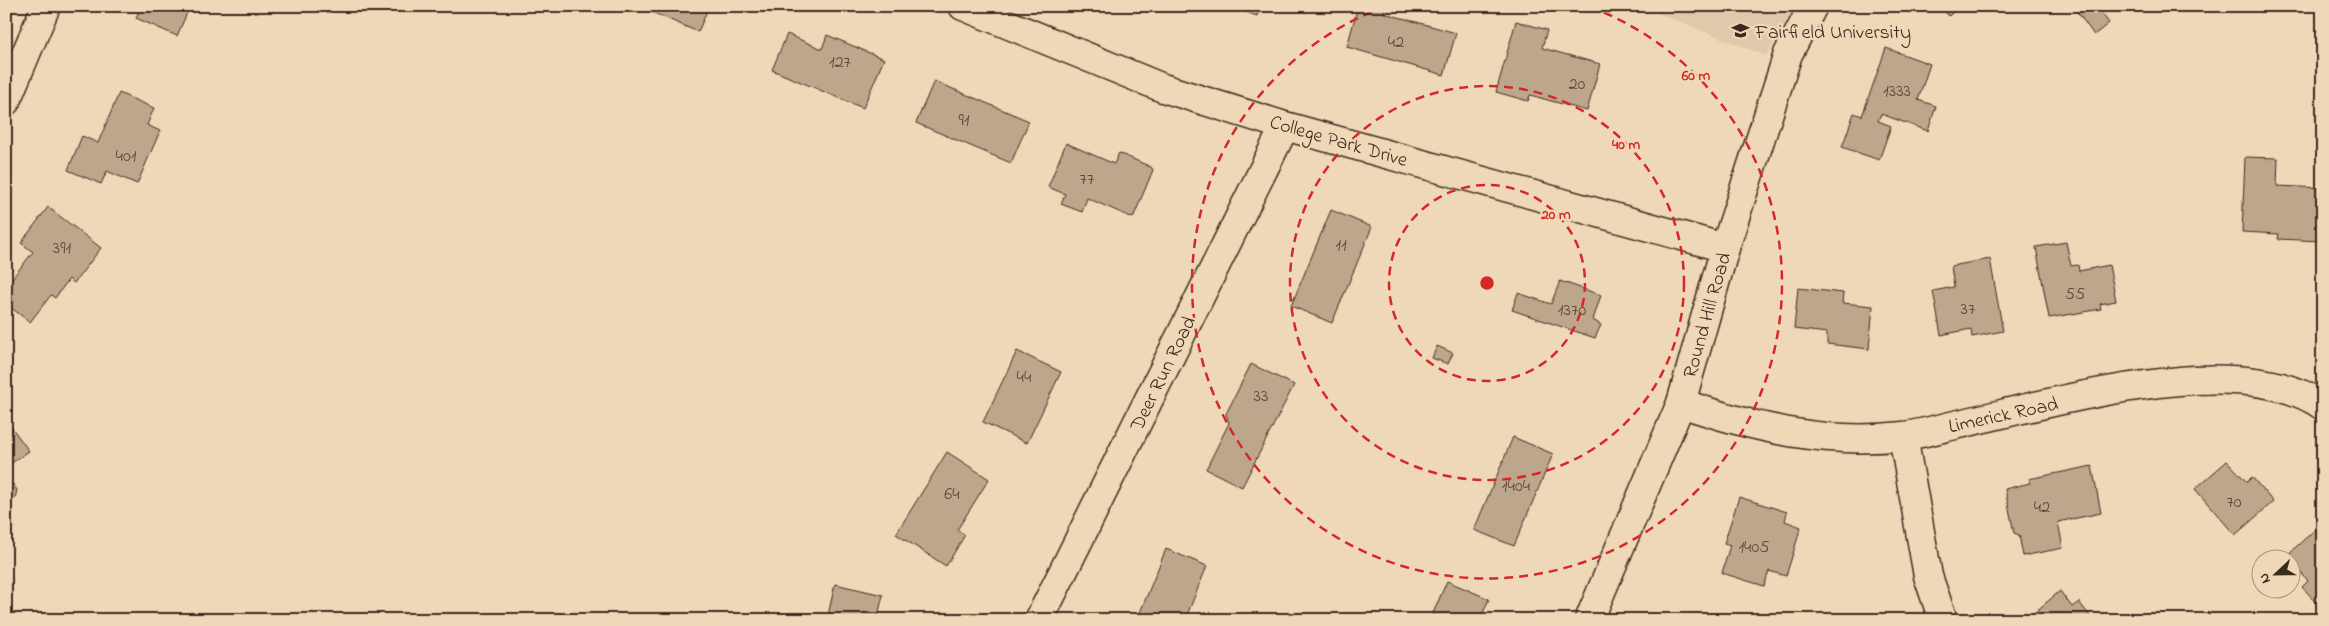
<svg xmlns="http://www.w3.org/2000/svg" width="2329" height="626" viewBox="0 0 2329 626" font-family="'Indie Flower',sans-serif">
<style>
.built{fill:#e0c9aa}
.building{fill:#bda78c;stroke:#3b2a1e}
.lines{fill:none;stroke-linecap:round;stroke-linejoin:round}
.minor-casing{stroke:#3b2a1e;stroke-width:31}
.secondary-casing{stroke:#3b2a1e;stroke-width:31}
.minor{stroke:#efd8b7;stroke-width:28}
.secondary{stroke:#efd8b7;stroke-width:28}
.ring{fill:none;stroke:#d62828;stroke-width:2.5;stroke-dasharray:9 6}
.labels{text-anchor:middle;stroke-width:4.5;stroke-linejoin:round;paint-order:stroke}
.number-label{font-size:18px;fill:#5c493a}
.poi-label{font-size:20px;fill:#3b2a1e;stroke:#efd8b7;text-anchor:start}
.street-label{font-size:20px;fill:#3b2a1e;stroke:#efd8b7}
.centre{fill:#d62828;stroke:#efd8b7;stroke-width:2.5}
.ring-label{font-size:15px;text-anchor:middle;font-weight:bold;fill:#d62828;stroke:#efd8b7;stroke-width:4.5;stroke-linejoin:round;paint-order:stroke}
</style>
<rect width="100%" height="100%" fill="#efd8b7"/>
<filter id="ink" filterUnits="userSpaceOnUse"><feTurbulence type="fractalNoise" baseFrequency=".02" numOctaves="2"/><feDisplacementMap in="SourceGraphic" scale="10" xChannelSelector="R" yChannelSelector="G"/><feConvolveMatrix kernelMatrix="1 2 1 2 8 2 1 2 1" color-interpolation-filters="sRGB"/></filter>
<g filter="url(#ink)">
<path class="built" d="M1640 6H1795L1766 56Z"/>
<path class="building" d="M141 6H190L177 36 136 18Z
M638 6H709L698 32Z
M1229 6H1260L1257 16Z
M1358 6H1386L1384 13 1456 33 1444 75 1347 47Z
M1940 6H1959L1949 16Z
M2081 6H2096L2109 23 2094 35 2076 10Z
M1516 21 1547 30 1542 48 1600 64 1587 111 1530 95 1528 101 1496 92Z
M787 34 822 49 827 35 884 59 863 108 772 70Z
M1886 48 1930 64 1918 100 1936 106 1928 131 1881 114 1878 121 1891 126 1879 160 1842 147 1854 113 1862 116Z
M934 81 1029 121 1011 163 916 123Z
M119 93 154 108 147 125 160 131 137 184 107 171 101 184 68 170 82 136 98 143Z
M1066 143 1114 164 1119 153 1151 167 1153 170 1133 218 1087 198 1082 212 1061 204 1065 194 1048 187Z
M2245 157 2278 158 2277 186 2323 188 2321 241 2278 239 2279 234 2242 232Z
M48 207 101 248 74 283 69 279 55 298 51 295 30 322 6 304V286L33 252 21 243Z
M1331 210 1372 227 1332 323 1291 306Z
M2066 242 2071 266 2078 265 2079 271 2109 265 2116 301 2100 304 2101 309 2049 318 2036 247Z
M1990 259 2003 331 1972 337 1971 329 1941 335 1933 291 1954 287 1951 266Z
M1560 281 1601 295 1593 320 1601 325 1595 338 1512 310 1518 293 1551 304Z
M1798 288 1843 293 1842 303 1873 306 1869 349 1827 344V333L1794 329Z
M1437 346 1453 353 1448 364 1432 358Z
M1017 351 1061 372 1027 443 983 422Z
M1251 364 1294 385 1242 487 1206 469 1229 423 1226 414Z
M6 420 29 451 6 467Z
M1513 437 1553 454 1514 546 1474 530Z
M947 452 989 479 957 530 965 535 946 566 896 534Z
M2227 461 2247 482 2252 477 2273 502 2235 535 2195 489Z
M2092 466 2101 513 2058 522 2063 548 2023 556 2019 535 2014 533 2005 489 2030 483 2029 479Z
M6 475 17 490 15 498 6 504Z
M1739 497 1787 512 1785 521 1801 527 1786 576 1769 571 1764 586 1722 573 1730 545 1724 543Z
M2319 526 2323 531V609L2302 587 2308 581 2292 562V558L2286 556Z
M1166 549 1207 566 1185 620H1137Z
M1447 581 1489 599 1480 620H1430Z
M835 584 883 595 877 620H827Z
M2060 591 2072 607 2079 602 2093 620H2031L2029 617Z"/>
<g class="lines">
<defs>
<path id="minor" d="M963 6 1163 88 1285 126 1725 248
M6 101 46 6
M1681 403C1755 428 1825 445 1903 436 1920 434 1938 429 1955 425 2050 404 2239 346 2323 406
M1903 436 1928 576 1943 620
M1039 620 1285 126"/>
<path id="secondary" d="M1589 620 1681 403 1725 248 1788 54 1813 6"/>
</defs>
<use href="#minor" class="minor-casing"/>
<use href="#secondary" class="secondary-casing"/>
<use href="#minor" class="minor"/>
<use href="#secondary" class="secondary"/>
</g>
</g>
<g class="ring">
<circle cx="1487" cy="283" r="98"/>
<circle cx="1487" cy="283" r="197"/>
<path d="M1590 7A295 295 0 1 1 1384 7"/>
</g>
<defs>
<symbol id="university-bare" viewBox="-9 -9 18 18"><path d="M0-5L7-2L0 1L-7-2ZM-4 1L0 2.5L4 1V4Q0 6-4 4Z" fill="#3b2a1e" stroke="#efd8b7" stroke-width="2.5" paint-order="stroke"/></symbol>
</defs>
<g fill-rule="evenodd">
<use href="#university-bare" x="1728" y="18" width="25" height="25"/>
</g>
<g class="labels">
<g class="number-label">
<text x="1396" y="47">42</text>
<text x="840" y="67">127</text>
<text x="1577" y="89">20</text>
<text x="1897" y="96">1333</text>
<text x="964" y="125">91</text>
<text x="126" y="161">401</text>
<text x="1087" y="184">77</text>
<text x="1341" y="250">11</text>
<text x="62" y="253">391</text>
<text x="2075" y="299">55</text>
<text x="1968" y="314">37</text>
<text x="1572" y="315">1370</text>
<text x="1024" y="382">44</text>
<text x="1261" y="401">33</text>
<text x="1516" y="491">1404</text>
<text x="952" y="499">64</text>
<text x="2234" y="507">70</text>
<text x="2042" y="512">42</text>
<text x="1754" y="552">1405</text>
</g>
<g class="poi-label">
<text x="1755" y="38">Fairfield University</text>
</g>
<g class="street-label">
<text transform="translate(1339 140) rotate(16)" y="7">College Park Drive</text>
<text transform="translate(1706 315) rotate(-74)" y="7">Round Hill Road</text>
<text transform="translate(1162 373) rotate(-64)" y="7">Deer Run Road</text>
<text transform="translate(2003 414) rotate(-12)" y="7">Limerick Road</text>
</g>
</g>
<circle cx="1487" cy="283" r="8" class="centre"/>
<g class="ring-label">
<text x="1696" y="80">60 m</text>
<text x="1626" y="149">40 m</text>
<text x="1556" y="219">20 m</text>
</g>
<rect width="2329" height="626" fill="none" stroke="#efd8b7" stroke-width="25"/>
<rect x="12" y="12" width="2304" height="601" fill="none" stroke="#3b2a1e" stroke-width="2" filter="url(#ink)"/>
<g transform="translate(2276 574) rotate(248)"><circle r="24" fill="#efd8b7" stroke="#a7927a"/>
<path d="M0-4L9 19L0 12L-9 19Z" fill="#3b2a1e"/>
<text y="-8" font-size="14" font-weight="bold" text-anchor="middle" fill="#3b2a1e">N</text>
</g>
</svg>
